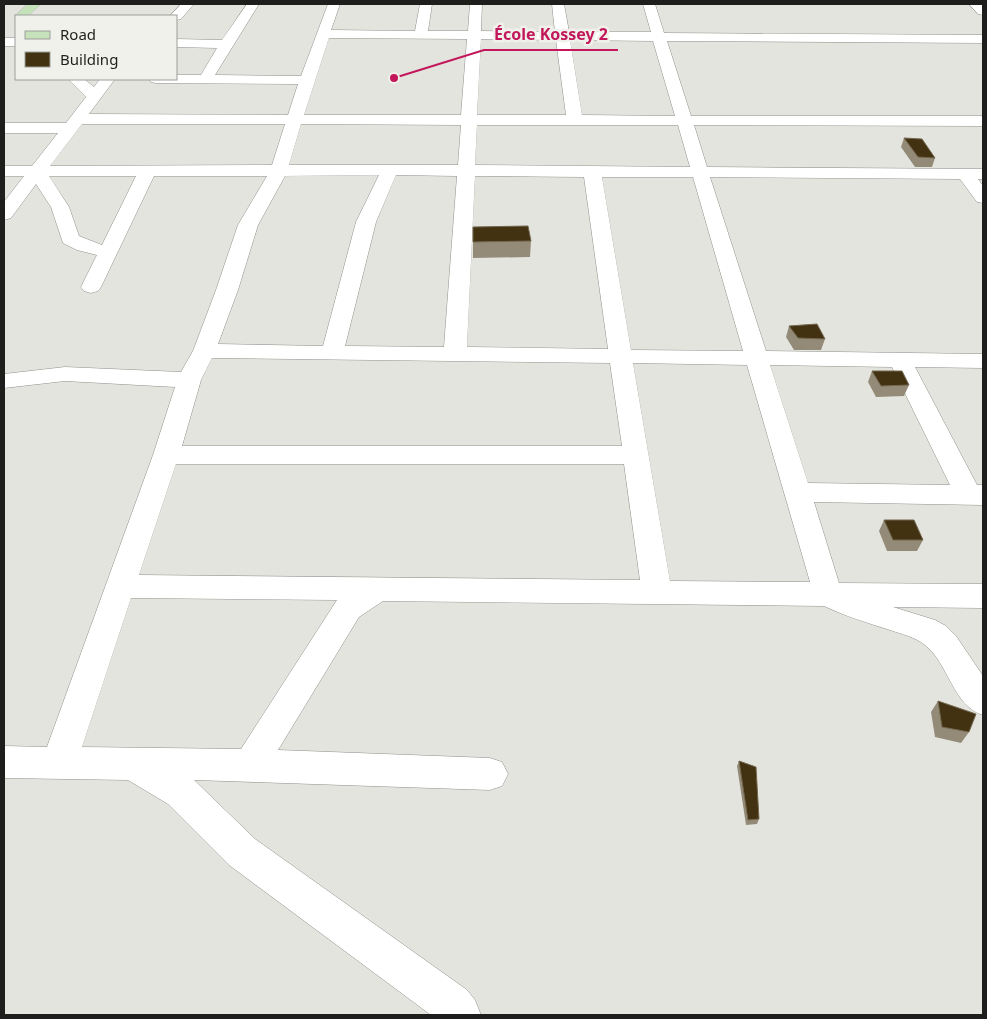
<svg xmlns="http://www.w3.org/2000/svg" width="987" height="1019" viewBox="0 0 987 1019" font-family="'Noto Sans',sans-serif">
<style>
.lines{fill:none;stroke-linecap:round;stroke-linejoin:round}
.minor-casing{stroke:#90918c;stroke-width:1}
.major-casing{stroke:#c0c0bf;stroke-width:1}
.minor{fill:#fff;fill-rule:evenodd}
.major{fill:#c5e2ba;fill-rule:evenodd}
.wall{fill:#938b78}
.building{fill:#423212;stroke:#736750}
.leader{fill:none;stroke:#c2185b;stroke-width:2}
.callout-dot{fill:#c2185b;stroke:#f1f1ec;stroke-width:2}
.callout-label{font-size:16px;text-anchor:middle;font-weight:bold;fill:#c2185b;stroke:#f1f1ec;stroke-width:5;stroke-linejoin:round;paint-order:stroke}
</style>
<rect width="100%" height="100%" fill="#e4e4df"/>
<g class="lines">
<defs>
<path id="minor" d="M181 4H194L181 19 176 20V16H170Z
M247 4H259L215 75 301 76 328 4H340L331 30 415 31 420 4H432L428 31H468L470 4H482L481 31 555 32 552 4H564L569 32H651L643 4H655L664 33 983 35V43L667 41 691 116H983V126L694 125 707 167 983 169V179H978L983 186V203L977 202 960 179 710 177 766 351 983 354V368L915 367 977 485H983V505L814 502 839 583 983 584V608L893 607 935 620 946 626 956 636 983 676V715C953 706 949 664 925 645 915 637 902 634 890 630 868 623 845 616 824 606L383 601 359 617 278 750 490 758 502 762 508 774 502 786 490 790 194 780 255 839 467 990 475 1000 481 1015H431L229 865 168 804 128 780 4 778V746L47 747 153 455 175 387 65 381 4 388V374L65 367 181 372 193 351 216 290 238 225 267 176H154L101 287 98 291 91 293 84 291 81 287 97 255 77 250 63 243 51 207 36 184 11 218 4 220V202L24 176H4V166H32L58 133H4V123H66L86 97 68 79H84L94 87 100 79H115L89 114 288 115 298 84 156 83 151 82 149 79H176V75H201L217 48 176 47V39L222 40ZM329 38 467 39 461 115H304ZM481 39 556 40 566 115H477ZM570 40 653 41 675 116 582 115ZM82 124H285L272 165 50 166ZM301 124 461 125 458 165H289ZM477 125H678L690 167 475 165ZM379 175 356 222 323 346 218 344 238 290 258 225 285 176ZM396 175 457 176 444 347 345 346 376 222ZM49 176H136L102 245 79 236 69 207ZM475 176 584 177 608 349 467 347ZM602 177H693L743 351 631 350ZM212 358 610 363 622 446H182L201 380ZM633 363 747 365 810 582 670 581ZM770 365 892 367 950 485 808 483ZM176 464H624L640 580 139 575ZM131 598 337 600 241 749 82 747Z
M969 4H982L983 15 978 14Z
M4 38H16V46H4Z"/>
<path id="major" d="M28 4H41L28 16H16V19L15 16Z"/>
</defs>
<use href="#minor" class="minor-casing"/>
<use href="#major" class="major-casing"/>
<use href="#minor" class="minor"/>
<use href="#major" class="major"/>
</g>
<path class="wall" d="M904 138 935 158 932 167H915L901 147Z
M531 241 530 257 473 258V242Z
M789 326 825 339 821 350H794L786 337Z
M872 371 909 385 904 396 876 397 868 382Z
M884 520 923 540 917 551H887L879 531Z
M938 701 969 732 961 743 935 737 931 712Z
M739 761 759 819 757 824 746 825 737 766Z"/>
<path class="building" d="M904 138 922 139 935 158 918 157Z
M528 226 531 241 473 242V227Z
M817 324 825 339 798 338 789 326Z
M872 371H902L909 385 881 386Z
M884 520H914L923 540H893Z
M938 701 976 714 969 732 942 727Z
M739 761 756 767 759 819 748 820Z"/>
<path class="leader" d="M394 78L484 50H618"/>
<circle class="callout-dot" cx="394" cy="78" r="5"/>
<g class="callout-label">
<text x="551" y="40">École Kossey 2</text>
</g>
<rect width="987" height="1019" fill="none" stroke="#1e1e1c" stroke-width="10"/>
<rect x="15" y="15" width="162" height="65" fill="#f1f1ec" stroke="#9d9d99"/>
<rect x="25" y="31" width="25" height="8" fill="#c5e2ba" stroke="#9d9d99"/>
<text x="60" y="40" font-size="15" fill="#1e1e1c">Road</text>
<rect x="25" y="52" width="25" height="15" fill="#423212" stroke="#9d9d99"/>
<text x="60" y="65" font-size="15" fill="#1e1e1c">Building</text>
</svg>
